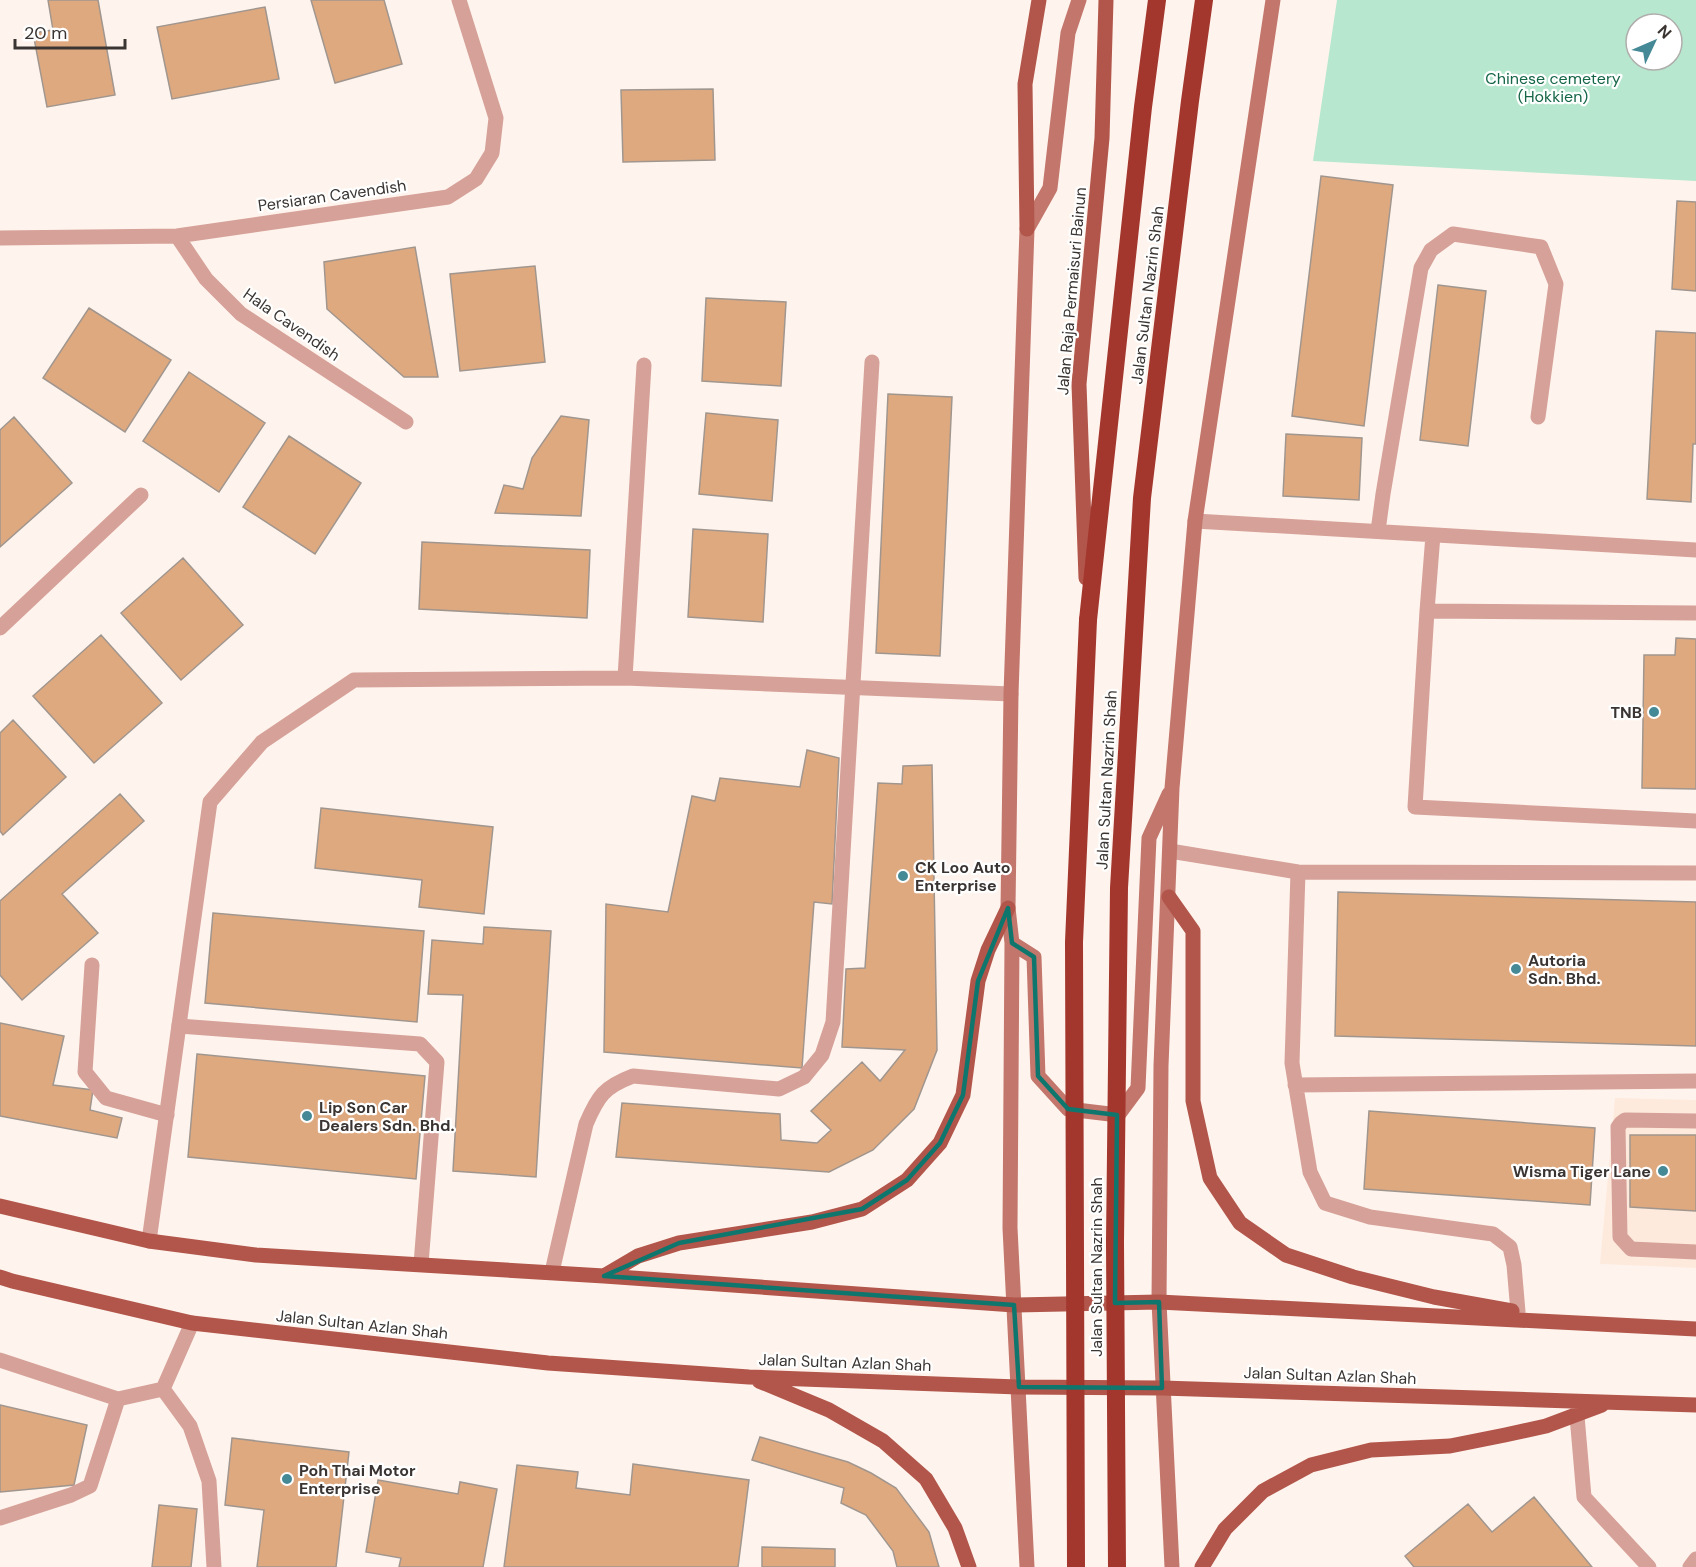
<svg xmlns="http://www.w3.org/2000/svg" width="1696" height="1567" viewBox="0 0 1696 1567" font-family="'DM Sans',sans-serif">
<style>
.built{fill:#feeadc}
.green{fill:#b7e7ce;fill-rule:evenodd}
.building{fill:#dfa980;stroke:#a1968e;stroke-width:1.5}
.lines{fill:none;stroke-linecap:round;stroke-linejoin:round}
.lane{stroke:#d6a199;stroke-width:15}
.street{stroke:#d6a199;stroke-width:15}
.secondary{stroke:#c3766c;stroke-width:15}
.primary{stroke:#b2564b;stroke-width:15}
.highway{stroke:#a3372e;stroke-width:18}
.highway-bridge{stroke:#a3372e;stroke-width:18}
.marked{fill:none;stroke:#0f766e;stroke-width:4.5;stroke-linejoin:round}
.poi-dot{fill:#448995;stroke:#fff;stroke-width:2}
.labels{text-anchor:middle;stroke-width:4.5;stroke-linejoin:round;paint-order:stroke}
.park-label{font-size:16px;fill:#156647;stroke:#fff}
.street-label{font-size:16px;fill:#3a3532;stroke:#fff}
.poi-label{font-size:16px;font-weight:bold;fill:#3a3532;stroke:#fff;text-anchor:start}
</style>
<rect width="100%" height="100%" fill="#fef4ed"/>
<path class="built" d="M1615 1098 1696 1100V1268L1600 1264Z"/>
<path class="green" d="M1337 0H1696V181L1313 161ZM1636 24H1672V60H1636Z"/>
<path class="building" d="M48 0H98L115 95 47 107 33 33 53 30Z
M311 0H384L402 64 335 83Z
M265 7 279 79 172 99 157 27Z
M713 89 715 160 623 162 621 90Z
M1321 176 1393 185 1364 426 1292 416Z
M1677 201 1696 202V291L1672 289Z
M415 247 438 377H404L327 309 324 262Z
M535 266 545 362 460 371 450 274Z
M1438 285 1486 291 1468 446 1420 440Z
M706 298 786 302 781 386 702 381Z
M89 308 171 360 125 432 43 378Z
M1656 331 1696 333V444H1693L1691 502 1647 499Z
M189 372 265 423 219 492 143 441Z
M888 394 952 397 940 656 876 653Z
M706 413 778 420 772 501 699 494Z
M561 416 589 420 581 516 495 513 504 485 523 489 532 458Z
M14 417 72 483 0 547V430Z
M1286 434 1362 438 1359 500 1283 496Z
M289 436 361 483 315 554 243 507Z
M693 529 768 534 763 622 688 617Z
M422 542 590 550 587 618 419 609Z
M183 558 243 625 181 680 121 613Z
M101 635 162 703 94 763 33 696Z
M1676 638 1696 639V789L1642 788 1644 655H1675Z
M13 720 66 777 3 835 0 831V733Z
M807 750 839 758 832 904 814 902 802 1068 604 1052 606 904 668 912 692 796 715 801 720 778 800 787Z
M932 765 937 1050 914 1109 873 1150 829 1172 616 1157 622 1103 780 1114 781 1140 817 1143 831 1130 811 1111 862 1062 880 1081 905 1050 842 1047 846 969 865 968 878 783 902 784 903 766Z
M120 794 144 821 62 894 98 933 22 1000 0 975V901Z
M321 808 493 827 484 914 419 907 422 880 315 868Z
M1338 892 1696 902V1046L1335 1036Z
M213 913 424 931 417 1022 205 1003Z
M484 927 551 931 536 1177 453 1171 463 995 428 994 432 940 483 944Z
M0 1023 64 1036 53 1085 93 1090 90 1110 122 1118 117 1138 0 1116Z
M197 1054 425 1076 416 1179 188 1157Z
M1369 1111 1595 1128 1590 1205 1364 1189Z
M1630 1135H1696V1211L1630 1207Z
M0 1405 87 1425 74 1485 0 1492Z
M760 1437 848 1462 871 1473 896 1488 929 1532 939 1567H897L893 1551 866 1515 841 1503 844 1488 752 1460Z
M232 1438 349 1452 336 1567H257L264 1510 225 1505Z
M633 1464 749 1480 738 1567H504L517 1465 578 1472 576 1488 630 1495Z
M378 1480 458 1494 460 1482 497 1489 483 1567H399L401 1558 366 1552Z
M1534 1497 1592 1567H1414L1405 1556 1468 1504 1492 1532Z
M159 1505 197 1509 191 1567H152Z
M762 1547 835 1549V1567H762Z"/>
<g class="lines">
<path class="lane" d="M1195 521 1696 550
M1378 531 1383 494 1421 268 1431 250 1453 234 1541 247 1556 284 1538 417
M1433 535 1427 611 1415 807 1696 821
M1427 611 1696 613
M1170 851 1298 872 1696 873
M1298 872 1292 1063 1310 1172 1325 1203 1370 1217 1493 1234 1510 1247 1514 1265 1518 1312
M92 965 85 1072 106 1098 167 1115
M179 1026 420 1044 437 1062 421 1264
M1295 1085 1696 1081
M1696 1121 1625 1120 1621 1123 1618 1127 1620 1237 1631 1249 1696 1252
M552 1272 586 1124C598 1096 604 1087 633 1076L779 1089 804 1077 822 1055 833 1022 872 362
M0 1360 118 1399 163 1389 192 1323
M163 1389 190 1426 209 1481 214 1567
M1577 1416 1584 1497 1649 1567
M0 1518 71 1495 90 1486 118 1399
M1690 1567 1696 1559"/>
<path class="street" d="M177 236 206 279 241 314 406 422
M0 238 177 236 448 197 476 179 492 153 496 118 459 0
M0 628 141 495
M625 678 644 365
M149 1241 210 802 262 742 354 680 625 678 1011 694"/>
<path class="secondary" d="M1012 943 1034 957 1038 1076 1068 1109 1118 1115 1138 1088 1149 838 1169 794
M1027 1567 1010 1228 1012 943 1008 908 1011 694 1027 229 1050 188 1068 33 1079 0
M1172 1567 1159 1302 1161 1066 1172 788 1195 521 1273 0"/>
<path class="primary" d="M1027 229 1025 84 1039 0
M1086 578 1079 384 1102 138 1106 0
M1169 897 1193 931V1101L1210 1178 1240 1223 1286 1255 1353 1277 1434 1297 1512 1311
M0 1206 149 1241 256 1255 604 1276 1014 1305 1159 1302 1696 1329
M604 1276 638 1256 679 1243 812 1222 862 1209 907 1180 940 1143 963 1095 978 981 988 950 1008 908
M0 1277 12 1281 192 1323 548 1363 749 1377 1019 1387 1162 1388 1696 1405
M759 1381 829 1410 883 1441 926 1479 955 1528 969 1567
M1202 1567 1225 1529 1263 1491 1311 1465 1371 1450 1450 1446 1505 1435 1546 1426 1602 1405"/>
<path class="highway" d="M1088 620 1143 107 1157 0"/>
<path class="highway-bridge" d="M1076 1567 1074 942 1088 620
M1117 1567 1115 1242 1119 888 1142 498 1190 101 1204 0"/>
</g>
<path class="marked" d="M1008 908 1012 943 1034 957 1038 1076 1068 1109 1117 1115 1115 1303 1159 1302 1162 1388 1019 1387 1014 1305 604 1276 679 1243 862 1209 907 1180 940 1143 963 1095 978 981Z"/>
<g class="poi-dot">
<circle cx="1654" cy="712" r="6"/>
<circle cx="903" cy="876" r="6"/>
<circle cx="1516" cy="969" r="6"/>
<circle cx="307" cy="1116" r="6"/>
<circle cx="1663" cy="1171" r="6"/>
<circle cx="287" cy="1479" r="6"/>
</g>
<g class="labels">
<g class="park-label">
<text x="1553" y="84">Chinese cemetery<tspan x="1553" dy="18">(Hokkien)</tspan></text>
</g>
<g class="street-label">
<text transform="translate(332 195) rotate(-8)" y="6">Persiaran Cavendish</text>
<text transform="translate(1071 291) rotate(-85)" y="6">Jalan Raja Permaisuri Bainun</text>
<text transform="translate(1147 295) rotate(-83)" y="6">Jalan Sultan Nazrin Shah</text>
<text transform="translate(292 324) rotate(35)" y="6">Hala Cavendish</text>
<text transform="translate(1106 780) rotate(-87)" y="6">Jalan Sultan Nazrin Shah</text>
<text transform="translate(1096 1267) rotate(-90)" y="6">Jalan Sultan Nazrin Shah</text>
<text transform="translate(362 1324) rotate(6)" y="6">Jalan Sultan Azlan Shah</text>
<text transform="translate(845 1362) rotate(2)" y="6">Jalan Sultan Azlan Shah</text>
<text transform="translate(1330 1375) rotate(2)" y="6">Jalan Sultan Azlan Shah</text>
</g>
<g class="poi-label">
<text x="1642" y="718" text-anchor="end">TNB</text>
<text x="915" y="873">CK Loo Auto<tspan x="915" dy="18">Enterprise</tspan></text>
<text x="1528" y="966">Autoria<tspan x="1528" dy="18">Sdn. Bhd.</tspan></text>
<text x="319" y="1113">Lip Son Car<tspan x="319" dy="18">Dealers Sdn. Bhd.</tspan></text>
<text x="1651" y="1177" text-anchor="end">Wisma Tiger Lane</text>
<text x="299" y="1476">Poh Thai Motor<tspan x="299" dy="18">Enterprise</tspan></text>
</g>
</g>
<g transform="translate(1654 42) rotate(46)"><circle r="28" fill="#ffffff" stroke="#b0aead" stroke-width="1.5"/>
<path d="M0-4.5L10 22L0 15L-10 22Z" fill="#448995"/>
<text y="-9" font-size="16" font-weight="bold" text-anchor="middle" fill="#3a3532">N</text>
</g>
<path d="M15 39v9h110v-9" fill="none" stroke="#3a3532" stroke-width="3"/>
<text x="24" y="39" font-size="18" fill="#3a3532" stroke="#ffffff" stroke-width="4.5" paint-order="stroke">20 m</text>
</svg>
